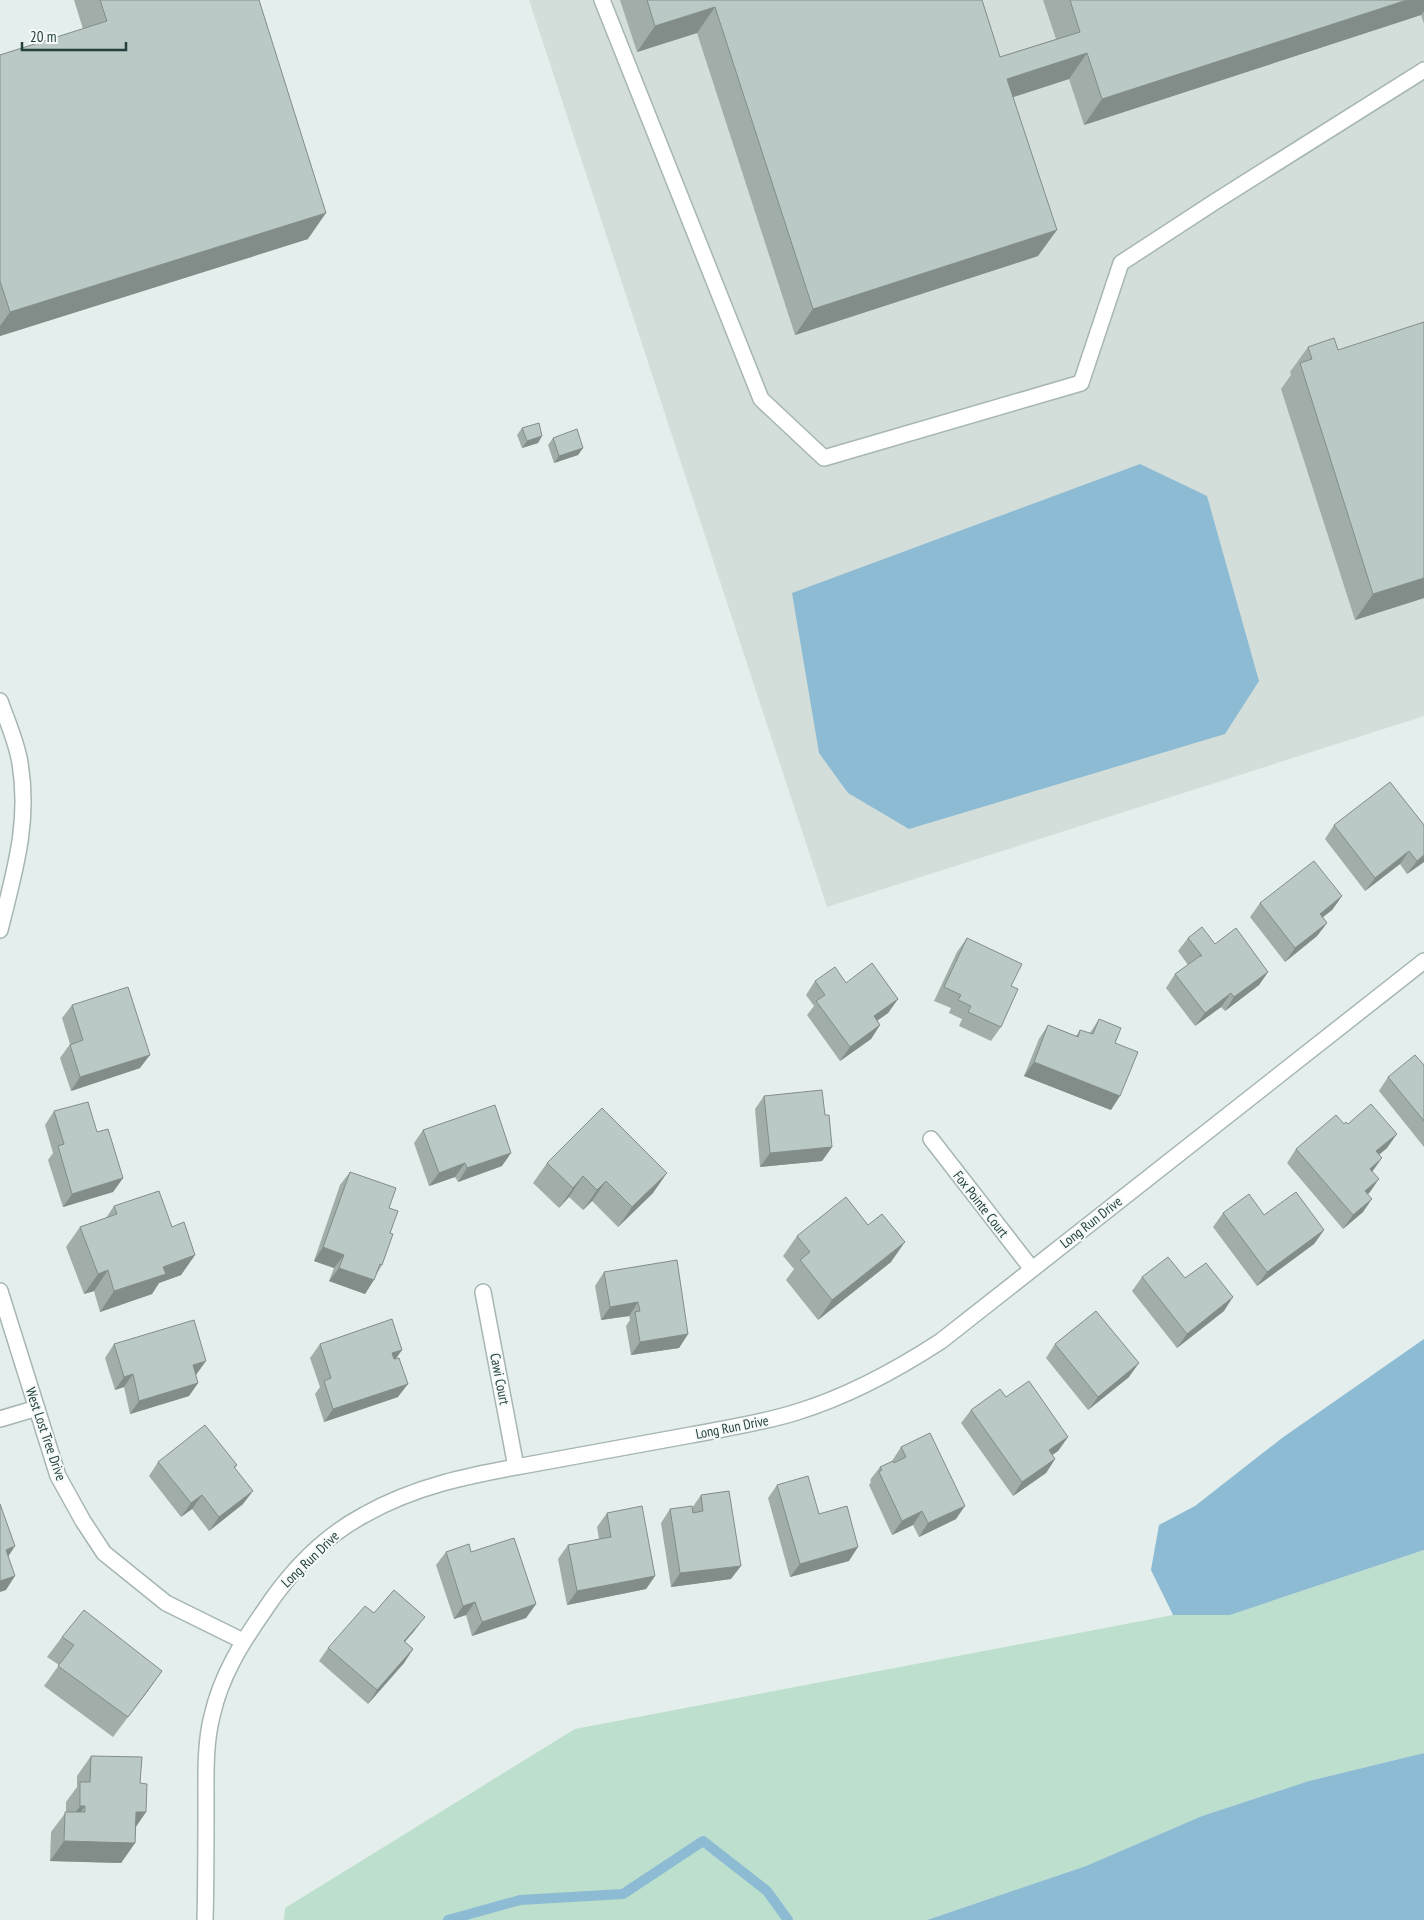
<svg xmlns="http://www.w3.org/2000/svg" width="1424" height="1920" viewBox="0 0 1424 1920" font-family="'PT Sans Narrow',sans-serif">
<style>
.built{fill:#d3dedb}
.green{fill:#bddfcd}
.water{fill:#8cbbd3}
.lines{fill:none;stroke-linecap:round;stroke-linejoin:round}
.stream{stroke:#8cbbd3;stroke-width:10}
.minor-casing{stroke:#a6b6b4;stroke-width:18}
.minor{stroke:#fff;stroke-width:15}
.wall{fill:#a0ada9}
.shaded-wall{fill:#828d8a}
.building{fill:#bac9c5;stroke:#828d8a}
.labels{text-anchor:middle;stroke-width:4;stroke-linejoin:round;paint-order:stroke}
.street-label{font-size:14px;fill:#23403e;stroke:#f5faf9}
</style>
<rect width="100%" height="100%" fill="#e4eeec"/>
<path class="built" d="M529 0H1424V716L827 907Z"/>
<path class="green" d="M1424 1550V1753L1309 1781 1202 1816 1086 1866 927 1920H284L285 1908 575 1729 1173 1615H1230Z"/>
<path class="water" d="M1140 464 1207 496 1259 681 1225 734 909 829 848 793 819 753 792 593Z
M1424 1339V1550L1230 1615H1173L1151 1570 1159 1525 1195 1506 1282 1438Z
M1424 1753V1920H927L1086 1866 1202 1816 1309 1781Z"/>
<g class="lines">
<path class="stream" d="M448 1920 520 1900 623 1894 703 1841 767 1891 788 1920"/>
<defs>
<path id="minor" d="M602 0 761 399 824 458 1081 383 1121 263 1216 201 1424 70
M0 701C7 721 17 743 20 763 30 823 14 873 0 930
M931 1139 1032 1269
M0 1291 58 1476 83 1521 104 1553 166 1603 243 1641
M483 1292 516 1467
M0 1419 37 1408
M205 1920C206 1881 206 1841 206 1802 206 1774 205 1743 212 1716 221 1676 241 1644 264 1611 289 1573 323 1537 364 1515 415 1486 470 1475 527 1465 582 1455 637 1445 691 1435 727 1428 762 1423 797 1412 849 1396 895 1371 941 1341L1424 961"/>
</defs>
<use href="#minor" class="minor-casing"/>
<use href="#minor" class="minor"/>
</g>
<path class="wall" d="M74 0H259L308 239 0 336V55L83 29Z
M620 0H982L1000 57 1056 39 1043 0H1424V24L1421 15 1084 125 1069 79 1013 97 1038 256 795 335 697 33 637 52Z
M1308 347 1424 598 1355 620 1281 389 1291 375 1290 372Z
M522 428 542 436 538 443 522 448 517 435Z
M553 438 583 448 578 455 554 463 548 445Z
M1334 825H1424V862L1407 874 1400 864 1365 891 1325 839Z
M1342 896 1332 910 1323 917 1327 923 1317 936 1285 962 1250 917 1260 903Z
M967 938 1011 986 1001 1027 991 1041 959 1026 962 1019 949 1013 951 1008 934 1001 957 952Z
M1188 938 1215 944 1268 972 1259 985 1225 1011 1221 1007 1195 1026 1166 988 1175 974 1188 965 1178 951Z
M815 981 898 999 888 1013 877 1021 880 1025 871 1039 840 1061 807 1015 814 1006 806 995Z
M72 1005 140 1068 71 1091 60 1058 70 1044 62 1018Z
M1099 1019 1115 1043 1111 1110 1024 1076 1039 1039 1048 1025 1076 1036 1080 1030 1090 1033Z
M1424 1065V1147L1379 1091 1388 1077Z
M764 1096 825 1115 832 1147 822 1161 760 1167 755 1109Z
M54 1111 97 1132 123 1178 113 1192 63 1207 48 1160 53 1153 45 1125Z
M1344 1124H1348L1387 1148 1379 1155 1372 1172 1370 1192 1368 1194 1363 1212 1343 1229 1287 1163 1296 1149Z
M423 1130 502 1166 458 1182 455 1177 429 1186 414 1143Z
M547 1163 653 1193 618 1227 592 1201 583 1210 569 1197 559 1208 533 1183Z
M350 1172 389 1208 390 1233 382 1265 365 1294 329 1281 334 1268 314 1261 340 1185Z
M114 1206 172 1227 195 1255 181 1275 159 1283 152 1294 100 1312 94 1291 84 1294 66 1247 80 1227 106 1218Z
M1223 1213 1264 1215 1324 1230 1314 1244 1257 1286 1213 1227Z
M797 1236 891 1262 818 1320 786 1280 794 1269 783 1256Z
M604 1272 688 1334 679 1348 631 1355 626 1326 630 1320 629 1316 601 1320 595 1286Z
M1142 1277 1185 1278 1224 1311 1177 1348 1132 1291Z
M114 1344 196 1375 198 1383 189 1396 130 1414 124 1387 115 1390 105 1358Z
M320 1344 402 1350 396 1359 398 1397 324 1422 315 1394 320 1387 310 1358Z
M1055 1344 1129 1377 1088 1410 1046 1358Z
M1006 1397 1068 1437 1058 1451 1052 1455 1055 1459 1046 1473 1013 1496 961 1423 971 1410Z
M901 1447 956 1519 919 1537 913 1525 892 1535 869 1485 871 1482 870 1480 880 1467 892 1461Z
M158 1462 237 1465 235 1468 243 1504 209 1531 192 1509 181 1517 149 1476Z
M777 1485 819 1514 849 1561 790 1577 768 1498Z
M701 1495 731 1579 671 1587 661 1523 670 1509 692 1508Z
M607 1513 655 1576 646 1589 567 1605 558 1559 568 1545 599 1539 597 1527Z
M446 1552H471L536 1604 526 1618 472 1636 466 1615 454 1619 436 1565Z
M374 1613 415 1630 405 1642 413 1649 404 1663 368 1704 319 1661 328 1648Z
M62 1637 162 1671 113 1737 44 1686 59 1665 47 1657Z
M91 1756 140 1783 146 1812 136 1827 135 1843 121 1863 50 1861 51 1832 66 1812V1802L77 1787V1776Z"/>
<path class="shaded-wall" d="M1407 0H1424V11L1421 15 1084 125 1102 99Z
M715 7 697 33 637 52 655 26Z
M1087 53 1069 79 989 105 1007 79Z
M326 213 308 239 0 336V326L10 312Z
M1057 230 1038 256 795 335 813 309Z
M542 436 538 443 522 448 527 441Z
M583 448 578 455 554 463 559 456Z
M1424 578V598L1355 620 1373 594Z
M1409 851 1400 864 1365 891 1375 878Z
M1424 855V862L1407 874 1417 861Z
M1342 896 1332 910 1310 927 1320 914Z
M1327 923 1317 936 1285 962 1295 948Z
M1268 972 1259 985 1225 1011 1234 997Z
M1231 993 1221 1007 1195 1026 1205 1013Z
M898 999 888 1013 864 1030 874 1016Z
M880 1025 871 1039 840 1061 850 1047Z
M150 1055 140 1068 71 1091 80 1077Z
M1034 1062 1120 1096 1111 1110 1024 1076Z
M1397 1134 1387 1148 1366 1165 1376 1151Z
M832 1147 822 1161 760 1167 770 1153Z
M511 1153 502 1166 458 1182 467 1168Z
M1382 1158 1372 1172 1370 1169Z
M465 1163 455 1177 429 1186 439 1173Z
M667 1173 653 1193 618 1227 632 1207Z
M583 1176 569 1197 559 1208 573 1188Z
M123 1178 113 1192 63 1207 72 1194Z
M1379 1179 1370 1192 1356 1205 1365 1191Z
M606 1181 592 1201 583 1210 597 1190Z
M1372 1199 1363 1212 1343 1229 1353 1215Z
M1324 1230 1314 1244 1257 1286 1267 1272Z
M905 1242 891 1262 818 1320 832 1300Z
M323 1247 344 1255 334 1268 314 1261Z
M195 1255 181 1275 159 1283 152 1294 100 1312 114 1291 163 1267Z
M339 1268 374 1280 365 1294 329 1281Z
M108 1270 94 1291 84 1294 98 1274Z
M1233 1297 1224 1311 1177 1348 1187 1334Z
M638 1302 629 1316 601 1320 610 1307Z
M688 1334 679 1348 631 1355 640 1342Z
M402 1350 392 1363V1353Z
M206 1361 196 1375 193 1365Z
M1139 1363 1129 1377 1088 1410 1098 1397Z
M133 1374 124 1387 115 1390 124 1377Z
M198 1383 189 1396 130 1414 139 1401Z
M408 1384 398 1397 324 1422 333 1409Z
M1068 1437 1058 1451 1039 1464 1049 1450Z
M1055 1459 1046 1473 1013 1496 1022 1482Z
M253 1491 243 1504 209 1531 219 1517Z
M202 1495 192 1509 181 1517 191 1503Z
M965 1506 956 1519 919 1537 928 1523Z
M922 1511 913 1525 892 1535 902 1521Z
M15 1546 6 1560V1550Z
M858 1547 849 1561 790 1577 800 1564Z
M741 1566 731 1579 671 1587 680 1573Z
M15 1576 6 1590 0 1592V1581Z
M655 1576 646 1589 567 1605 577 1591Z
M475 1602 466 1615 454 1619 463 1606Z
M536 1604 526 1618 472 1636 482 1622Z
M425 1617 415 1630 394 1654 404 1641Z
M413 1649 404 1663 368 1704 377 1690Z
M162 1671 148 1691 113 1737 128 1717Z
M80 1806H85L71 1826H66Z
M136 1812H146L132 1832Z
M64 1841 135 1843 121 1863 50 1861Z"/>
<path class="building" d="M100 0H259L326 213 10 312 0 281V55L107 21Z
M647 0H982L1000 57 1080 32 1070 0H1407L1102 99 1087 53 1007 79 1057 230 813 309 715 7 655 26Z
M1424 322V578L1373 594 1300 363 1312 359 1308 347 1334 338 1338 350Z
M539 423 542 436 527 441 522 428Z
M577 429 583 448 559 456 553 438Z
M1390 782 1424 825V855L1417 861 1409 851 1375 878 1334 825Z
M1314 861 1342 896 1320 914 1327 923 1295 948 1260 903Z
M1202 927 1215 944 1236 928 1268 972 1234 997 1231 993 1205 1013 1175 974 1200 956H1202L1188 938Z
M967 938 1022 964 1011 986 1018 989 1001 1027 968 1012 971 1006 958 1000 961 995 944 987Z
M872 963 898 999 874 1016 880 1025 850 1047 816 1001 825 995 815 981 835 967 846 983Z
M128 987 150 1055 80 1077 70 1045 83 1040 72 1005Z
M1099 1019 1121 1028 1115 1043 1138 1052 1120 1096 1034 1062 1048 1025 1078 1037 1080 1030 1093 1034Z
M1415 1055 1424 1065V1121L1388 1077Z
M822 1090 825 1115H829L832 1147 770 1153 764 1096Z
M88 1102 97 1132 108 1129 123 1178 72 1194 58 1146 64 1144 54 1111Z
M1371 1104 1397 1134 1376 1151 1382 1158 1370 1169 1379 1179 1365 1191 1372 1199 1353 1215 1296 1149 1336 1115 1344 1124 1346 1122 1348 1124Z
M495 1105 511 1153 467 1168 465 1163 439 1173 423 1130Z
M602 1108 667 1173 632 1207 606 1181 597 1190 583 1176 573 1188 547 1163Z
M350 1172 396 1188 389 1208 398 1211 390 1233 393 1234 382 1265 380 1264 374 1280 339 1268 344 1255 323 1247Z
M159 1191 172 1227 184 1222 195 1255 163 1267 166 1274 114 1291 108 1270 98 1274 80 1227 117 1214 114 1206Z
M1296 1192 1324 1230 1267 1272 1223 1213 1249 1194 1264 1215Z
M846 1197 868 1225 882 1214 905 1242 832 1300 800 1260 810 1252 797 1236Z
M1168 1257 1185 1278 1206 1263 1233 1297 1187 1334 1142 1277Z
M677 1260 688 1334 640 1342 635 1312 640 1311 638 1302 610 1307 604 1272Z
M1096 1311 1139 1363 1098 1397 1055 1344Z
M392 1319 402 1350 392 1353 394 1359 399 1358 408 1384 333 1409 324 1381 331 1378 320 1344Z
M194 1320 206 1361 193 1365 198 1383 139 1401 133 1374 124 1377 114 1344Z
M1029 1381 1068 1437 1049 1450 1055 1459 1022 1482 971 1410 1000 1389 1006 1397Z
M205 1425 237 1465 234 1467 253 1491 219 1517 202 1495 191 1503 158 1462Z
M930 1433 965 1506 928 1523 922 1511 902 1521 879 1472 882 1470 880 1467 893 1461 894 1463 906 1457 901 1447Z
M808 1476 819 1514 847 1506 858 1547 800 1564 777 1485Z
M729 1491 741 1566 680 1573 670 1509 692 1506 693 1513 703 1511 701 1495Z
M0 1504 15 1546 6 1550 15 1576 0 1581Z
M642 1506 655 1576 577 1591 568 1545 611 1537 607 1513Z
M514 1538 536 1604 482 1622 475 1602 463 1606 446 1552 469 1544 471 1552Z
M394 1590 425 1617 404 1641 413 1649 377 1690 328 1648 365 1606 374 1613Z
M84 1610 162 1671 128 1717 58 1666 74 1645 62 1637Z
M91 1756 142 1757 140 1783 147 1784 146 1812H136L135 1843 64 1841 65 1812H85V1806H80V1782H90Z"/>
<g class="labels">
<g class="street-label">
<text transform="translate(981 1204) rotate(52)" y="5">Fox Pointe Court</text>
<text transform="translate(1091 1222) rotate(-38)" y="5">Long Run Drive</text>
<text transform="translate(500 1379) rotate(79)" y="5">Cawi Court</text>
<text transform="translate(732 1427) rotate(-11)" y="5">Long Run Drive</text>
<text transform="translate(46 1434) rotate(71)" y="5">West Lost Tree Drive</text>
<text transform="translate(310 1559) rotate(-44)" y="5">Long Run Drive</text>
</g>
</g>
<path d="M22 42v8h104v-8" fill="none" stroke="#23403e" stroke-width="2.5"/>
<text x="30" y="42" font-size="15" fill="#23403e" stroke="#f5faf9" stroke-width="4" paint-order="stroke">20 m</text>
</svg>
